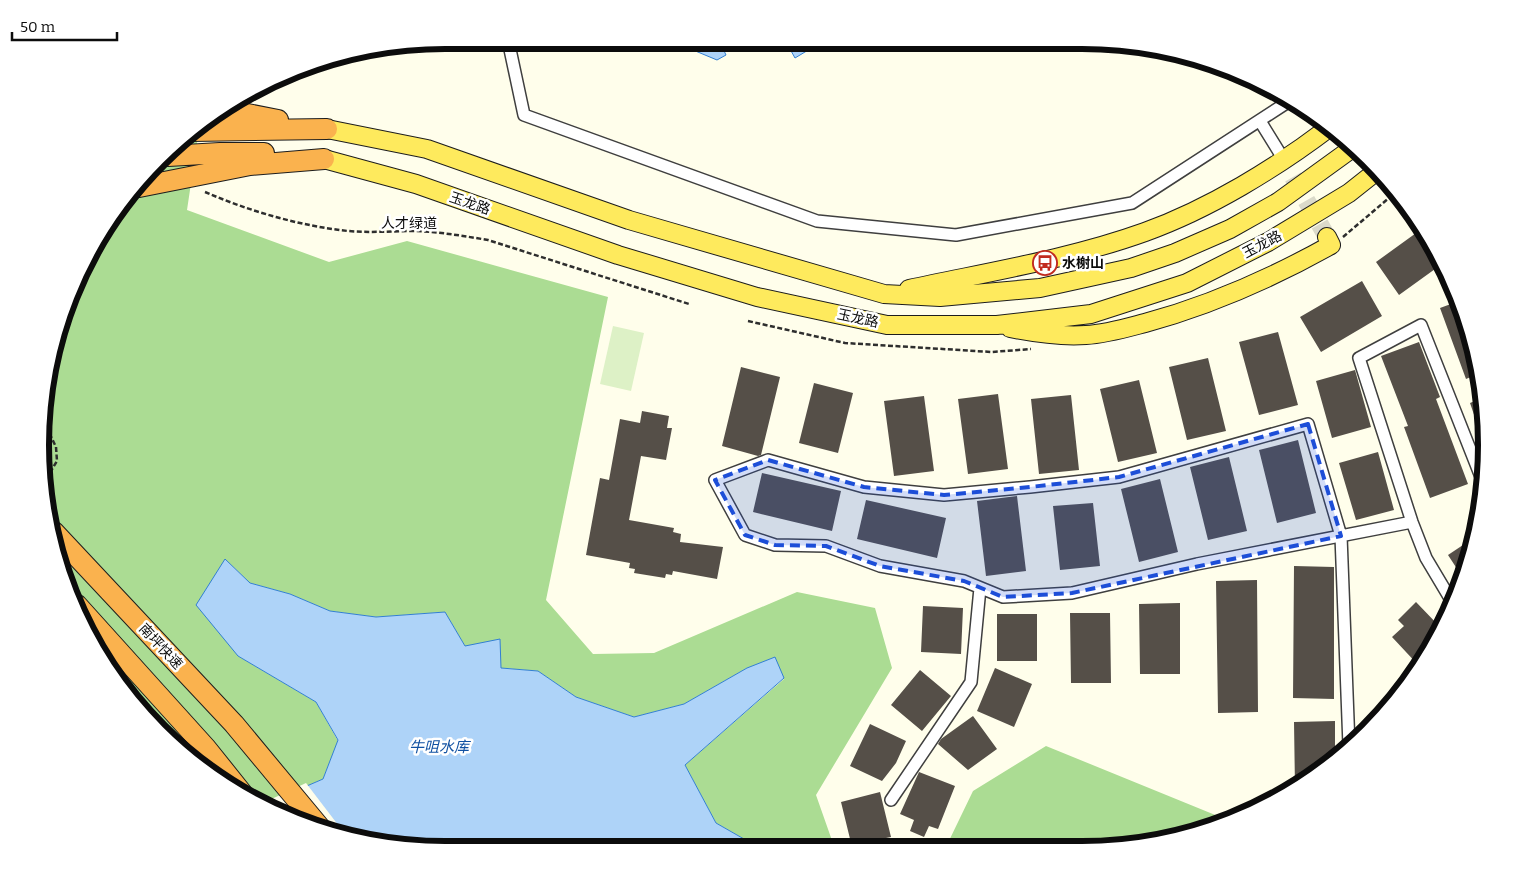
<svg xmlns="http://www.w3.org/2000/svg" width="1527" height="890" viewBox="0 0 1527 890" font-family="Bitter,'Noto Sans SC',serif">
<style>
.forest{fill:#abdc93}
.pitch{fill:#ddf1c6}
.water{fill:#aed3f8;stroke:#327fd2}
.pier{fill:#fffeeb}
.building{fill:#554f48}
.lines{fill:none;stroke-linecap:round;stroke-linejoin:round}
.primary-tunnel{stroke:#dbdaca;stroke-width:18;stroke-dasharray:18 9;stroke-linecap:butt}
.street-casing{stroke:#3f3f3f;stroke-width:14}
.primary-casing{stroke:#1d1d1d;stroke-width:20}
.highway-casing{stroke:#1d1d1d;stroke-width:22}
.path{stroke:#2e2e2e;stroke-width:2.5;stroke-dasharray:5 2.5;stroke-linecap:butt}
.street{stroke:#fff;stroke-width:11}
.primary{stroke:#feea5d;stroke-width:18}
.highway{stroke:#fab24e;stroke-width:20}
.marked{fill:#1d4ed8;fill-opacity:0.2;stroke:#1d4ed8;stroke-width:4;stroke-dasharray:10 6;stroke-linejoin:round}
.labels{text-anchor:middle;stroke-width:5;stroke-linejoin:round;paint-order:stroke}
.street-label{font-size:14px;fill:#0c0c0c;stroke:#fff}
.poi-label{font-size:14px;font-weight:bold;fill:#0c0c0c;stroke:#fff;text-anchor:start}
.water-label{font-size:15px;font-style:italic;fill:#1151a2;stroke:#fff}
.rim{fill:none;stroke:#0c0c0c;stroke-width:6}
</style>
<rect width="100%" height="100%" fill="#fffeeb"/>
<path class="forest" d="M200 123 187 210 329 262 407 241 608 297 546 600 593 654 654 653 797 592 875 608 892 668 816 795 835 849H748L744 839 716 823 685 765 784 679 747 668 684 704 634 717 576 697 538 671 501 668 465 646 445 612 376 617 330 611 290 594 250 583 225 559 238 656 316 702 338 741 323 779 265 804 220 782 124 692 62 575 40 445 54 340 108 220Z
M1046 746 1230 821 1212 829 1109 849H945L973 791Z"/>
<path class="pitch" d="M613 326 644 333 631 391 600 384Z"/>
<path class="water" d="M682 40H719L726 55 717 60 681 45Z
M785 40H812L815 46 795 58Z
M225 559 250 583 290 594 330 611 376 617 445 612 465 646 500 639 501 668 538 671 576 697 634 717 684 704 747 668 775 657 784 678 685 765 716 823 744 839 748 849H418L315 828 265 804 323 779 338 740 316 702 238 656 196 605Z"/>
<path class="pier" d="M306 783 345 834 315 828 263 803Z"/>
<path class="building" d="M1423 228 1442 264 1399 295 1376 262Z
M1362 281 1382 316 1321 352 1300 317Z
M1459 301 1480 373 1466 379 1440 308Z
M1278 332 1298 405 1259 415 1239 342Z
M1419 342 1440 397 1436 399 1468 484 1430 498 1404 427 1408 426 1381 356Z
M1208 358 1226 431 1187 440 1169 367Z
M741 367 780 377 761 455 758 456 722 446Z
M1355 370 1371 427 1332 438 1316 381Z
M1139 380 1157 453 1118 462 1100 389Z
M814 383 853 393 838 453 799 443Z
M998 394 1008 469 968 474 958 399Z
M1071 395 1079 470 1039 474 1031 399Z
M924 396 934 471 894 476 884 401Z
M1482 398 1486 437 1482 438 1470 403Z
M642 411 669 416 667 428H672L666 460 641 456 629 520 674 528 673 532 681 534 680 542 723 547 717 579 673 571 672 575 666 574 665 578 634 573 635 569 629 568 630 563 586 555 600 478 609 480 620 419 640 423Z
M1298 440 1316 513 1277 523 1259 450Z
M1378 452 1394 510 1356 520 1339 463Z
M1229 457 1247 531 1208 540 1190 467Z
M762 473 841 491 832 531 753 512Z
M1160 479 1178 552 1139 562 1121 489Z
M1017 496 1026 571 986 576 977 501Z
M866 500 946 518 937 558 857 539Z
M1093 503 1100 566 1060 570 1053 506Z
M1475 537 1469 558 1463 578 1448 555Z
M1294 566 1334 567V699L1293 698Z
M1257 580 1258 712 1218 713 1216 581Z
M1416 602 1441 628 1420 667 1392 637 1404 626 1398 620Z
M1180 603V674H1140L1139 604Z
M923 606 963 608 961 654 921 652Z
M1070 613H1110L1111 683H1071Z
M997 614H1037V661H997Z
M995 668 1032 684 1014 727 977 711Z
M920 670 951 696 922 731 891 705Z
M973 716 997 749 968 770 938 744 941 739Z
M1335 721V757L1295 788 1294 722Z
M870 724 906 741 896 763 882 781 850 766Z
M919 772 955 786 938 829 929 826 924 837 910 831 914 820 900 814Z
M880 792 891 837 881 839 883 849H867L866 843 852 847 841 802Z"/>
<g class="lines">
<path class="primary-tunnel" d="M1293 177 1327 237"/>
<defs>
<path id="street" d="M508 40 524 115 817 221 956 235 1132 203 1291 100
M1260 121 1284 160
M1454 605 1426 558 1412 522 1359 358 1421 325 1483 482
M1349 746 1341 536 1308 424 1119 477 1030 487 944 495 864 487 768 460 715 480 745 535 775 545 826 546 880 566 964 581 1003 597 1072 593 1197 564 1412 522
M891 800 971 682 980 588"/>
<path id="primary" d="M327 129 427 149 629 220 884 294 940 297 1040 288 1131 268 1175 253 1230 229 1278 202 1354 147
M324 159 416 184 618 255 757 297 887 325H997L1091 314 1187 283 1268 242 1349 193 1378 170
M909 289C988 272 1070 259 1145 232 1209 209 1276 168 1330 127
M1010 328C1035 333 1060 337 1086 335 1106 334 1126 328 1145 323 1211 305 1272 278 1331 245L1327 237"/>
<path id="highway" d="M220 112H237L278 120
M192 131 327 129
M168 156 220 153H264
M139 187 250 165 324 159
M54 532 234 724 322 830
M77 605 206 748 242 793"/>
</defs>
<use href="#street" class="street-casing"/>
<use href="#primary" class="primary-casing"/>
<use href="#highway" class="highway-casing"/>
<path class="path" d="M205 192C249 211 300 226 348 231 371 233 393 231 416 231 440 232 464 236 488 240L689 304
M1343 237 1396 192
M748 321 845 343 992 352 1031 349
M43 420 56 447 57 461 46 479"/>
<use href="#street" class="street"/>
<use href="#primary" class="primary"/>
<use href="#highway" class="highway"/>
</g>
<path class="marked" d="M1308 424 1341 536 1072 593 1003 597 964 581 880 566 826 546 775 545 745 535 715 480 768 460 864 487 944 495 1030 487 1119 477Z"/>
<defs>
<symbol id="bus-ring" viewBox="-11 -11 22 22"><circle r="9.5" fill="#fff" stroke="#c12b1f" stroke-width="1.5"/><path d="M-5-6H5V4H4V6H2V4H-2V6H-4V4H-5ZM-3.5-4V0h7V-4ZM-3.5 1.2v1.5H-2V1.2ZM2 1.2v1.5H3.5V1.2Z" fill="#c12b1f"/></symbol>
</defs>
<g fill-rule="evenodd">
<use href="#bus-ring" x="1031" y="249" width="28" height="28"/>
</g>
<g class="labels">
<g class="street-label">
<text transform="translate(470 203) rotate(19)" y="5">玉龙路</text>
<text x="409" y="228">人才绿道</text>
<text transform="translate(1262 244) rotate(-28)" y="5">玉龙路</text>
<text transform="translate(858 318) rotate(12)" y="5">玉龙路</text>
<text transform="translate(161 646) rotate(47)" y="5">南坪快速</text>
</g>
<g class="poi-label">
<text x="1062" y="268">水榭山</text>
</g>
<g class="water-label">
<text x="439" y="752">牛咀水库</text>
</g>
</g>
<path d="M0 0H1527V890H0ZM445 49H1082A396 396 0 0 1 1478 445V445A396 396 0 0 1 1082 841H445A396 396 0 0 1 49 445V445A396 396 0 0 1 445 49Z" fill="#fff" fill-rule="evenodd"/>
<path class="rim" d="M445 49H1082A396 396 0 0 1 1478 445V445A396 396 0 0 1 1082 841H445A396 396 0 0 1 49 445V445A396 396 0 0 1 445 49Z"/>
<path d="M12 32v8h105v-8" fill="none" stroke="#0c0c0c" stroke-width="2.5"/>
<text x="20" y="32" font-size="15" fill="#0c0c0c" stroke="#ffffff" stroke-width="4" paint-order="stroke">50 m</text>
</svg>
